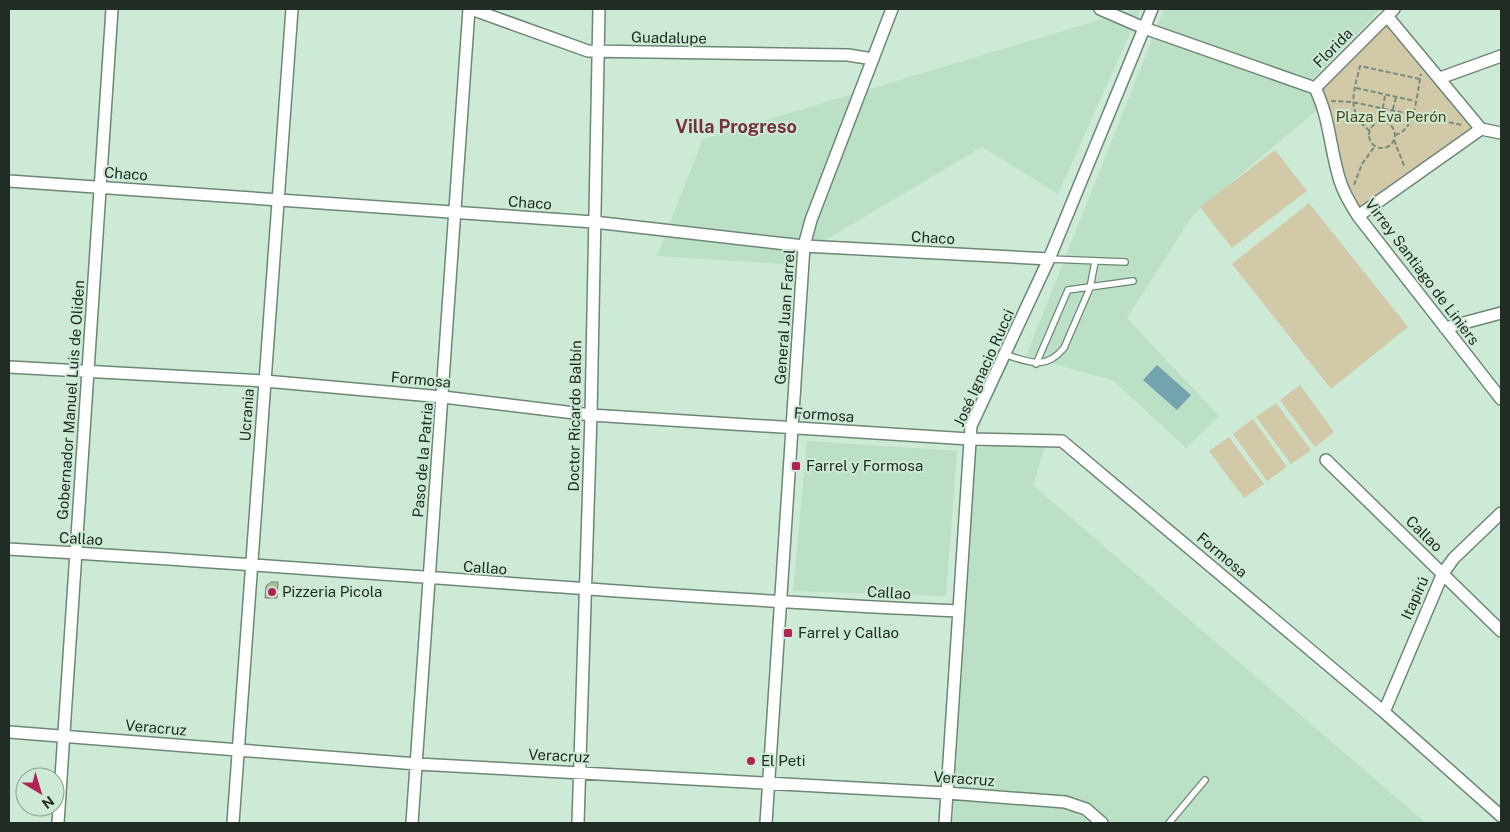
<svg xmlns="http://www.w3.org/2000/svg" width="1510" height="832" viewBox="0 0 1510 832" font-family="'Public Sans',sans-serif">
<style>
.built{fill:#bbe0c6}
.green{fill:#d1c9a8}
.water{fill:#72a3af}
.building{fill:#b0bf99;stroke:#778167}
.lines{fill:none;stroke-linecap:round;stroke-linejoin:round}
.lane-casing{stroke:#6d8775;stroke-width:8}
.street-casing{stroke:#6d8775;stroke-width:14}
.path{stroke:#788d7f;stroke-width:2;stroke-dasharray:5 2.5;stroke-linecap:butt}
.lane{stroke:#fff;stroke-width:5.5}
.street{stroke:#fff;stroke-width:11}
.poi-dot{fill:#b22254;stroke:#cdead6;stroke-width:2}
.labels{text-anchor:middle;stroke-width:4;stroke-linejoin:round;paint-order:stroke}
.street-label{font-size:15px;fill:#212c24;stroke:#cdead6}
.park-label{font-size:15px;fill:#514514;stroke:#cdead6}
.poi-label{font-size:15px;fill:#212c24;stroke:#cdead6;text-anchor:start}
.quarter-label{font-size:18px;font-weight:bold;fill:#763042;stroke:#cdead6}
</style>
<rect width="100%" height="100%" fill="#cdead6"/>
<path class="built" d="M1136 9H1141L1058 194 982 147 785 264 657 256 703 139Z
M1164 9H1381L1311 81 1317 110 1193 215 1127 318 1219 416 1186 448 1114 381 1026 356Z
M807 441 957 451 946 596 793 591Z
M1046 444 1033 485 1426 823H953L975 448Z"/>
<path class="green" d="M1387 16 1481 129 1358 216 1349 201 1315 88Z
M1275 150 1307 191 1232 248 1200 207Z
M1309 203 1408 327 1331 389 1232 264Z
M1300 385 1334 432 1315 447 1280 400Z
M1276 403 1311 450 1291 464 1256 417Z
M1253 419 1287 467 1267 481 1233 434Z
M1229 437 1264 484 1244 498 1209 451Z"/>
<path class="water" d="M1157 365 1191 395 1177 410 1143 380Z"/>
<path class="building" d="M271 582H278L277 598H265L266 586Z"/>
<g class="lines">
<defs>
<path id="lane" d="M1049 259 1125 262
M1004 354C1029 362 1045 371 1064 348L1090 288 1095 262
M1036 364 1068 290 1133 281
M1169 823 1205 780"/>
<path id="street" d="M471 9 588 51 848 55 873 59
M1100 9 1144 28 1315 88C1330 118 1330 150 1340 181 1344 194 1351 205 1358 216L1501 399
M1387 16 1481 129 1501 133
M1440 78 1501 56
M1315 88 1394 9
M9 181 594 222 804 246 1049 259
M1358 216 1481 129
M1445 328 1501 313
M9 367 265 381 443 397 591 415 969 439 1062 441 1384 712 1501 816
M1326 460 1501 631
M9 549C326 567 642 597 959 611
M1384 712 1443 573 1454 558 1501 513
M9 732 417 764 947 793 1065 802 1086 809 1102 823
M58 823 112 9
M233 823 292 9
M412 823 469 9
M578 823 591 415 599 9
M766 823 804 246 811 220 892 9
M945 823 971 426 1049 259 1152 9"/>
</defs>
<use href="#lane" class="lane-casing"/>
<use href="#street" class="street-casing"/>
<path class="path" d="M1356 88 1415 101
M1331 101 1352 102 1462 125
M1369 135a13 13 0 1 1 26 0a13 13 0 1 1-26 0Z
M1380 123 1385 96
M1389 124 1396 97
M1370 131C1345 112 1354 91 1360 66L1420 79
M1395 135C1416 131 1417 91 1421 74
M1394 140 1405 168
M1354 185 1362 164 1375 146"/>
<use href="#lane" class="lane"/>
<use href="#street" class="street"/>
</g>
<g class="poi-dot">
<rect x="791" y="461" width="10" height="10" rx="2.5"/>
<circle cx="272" cy="592" r="5"/>
<rect x="783" y="628" width="10" height="10" rx="2.5"/>
<circle cx="751" cy="761" r="5"/>
</g>
<g class="labels">
<g class="street-label">
<text transform="translate(669 38) rotate(1)" y="5">Guadalupe</text>
<text transform="translate(1333 48) rotate(-45)" y="5">Florida</text>
<text transform="translate(126 174) rotate(4)" y="5">Chaco</text>
<text transform="translate(530 203) rotate(4)" y="5">Chaco</text>
<text transform="translate(933 238) rotate(3)" y="5">Chaco</text>
<text transform="translate(1422 272) rotate(53)" y="5">Virrey Santiago de Liniers</text>
<text transform="translate(785 317) rotate(-86)" y="5">General Juan Farrel</text>
<text transform="translate(984 368) rotate(-66)" y="5">José Ignacio Rucci</text>
<text transform="translate(421 380) rotate(5)" y="5">Formosa</text>
<text transform="translate(71 400) rotate(-86)" y="5">Gobernador Manuel Luis de Oliden</text>
<text transform="translate(247 415) rotate(-86)" y="5">Ucrania</text>
<text transform="translate(824 415) rotate(4)" y="5">Formosa</text>
<text transform="translate(575 416) rotate(-89)" y="5">Doctor Ricardo Balbín</text>
<text transform="translate(423 460) rotate(-85)" y="5">Paso de la Patria</text>
<text transform="translate(1424 534) rotate(44)" y="5">Callao</text>
<text transform="translate(81 539) rotate(3)" y="5">Callao</text>
<text transform="translate(1222 555) rotate(40)" y="5">Formosa</text>
<text transform="translate(485 568) rotate(4)" y="5">Callao</text>
<text transform="translate(889 593) rotate(3)" y="5">Callao</text>
<text transform="translate(1415 598) rotate(-66)" y="5">Itapirú</text>
<text transform="translate(156 728) rotate(5)" y="5">Veracruz</text>
<text transform="translate(559 756) rotate(3)" y="5">Veracruz</text>
<text transform="translate(964 779) rotate(4)" y="5">Veracruz</text>
</g>
<g class="park-label">
<text x="1391" y="122">Plaza Eva Perón</text>
</g>
<g class="poi-label">
<text x="806" y="471">Farrel y Formosa</text>
<text x="282" y="597">Pizzeria Picola</text>
<text x="798" y="638">Farrel y Callao</text>
<text x="761" y="766">El Peti</text>
</g>
<g class="quarter-label">
<text x="736" y="133">Villa Progreso</text>
</g>
</g>
<rect width="1510" height="832" fill="none" stroke="#212c24" stroke-width="20"/>
<g transform="translate(40 792) rotate(142)"><circle r="24" fill="#cdead6" stroke="#889e8f"/>
<path d="M0-4L9 19L0 12L-9 19Z" fill="#b22254"/>
<text y="-8" font-size="14" font-weight="bold" text-anchor="middle" fill="#212c24">N</text>
</g>
</svg>
